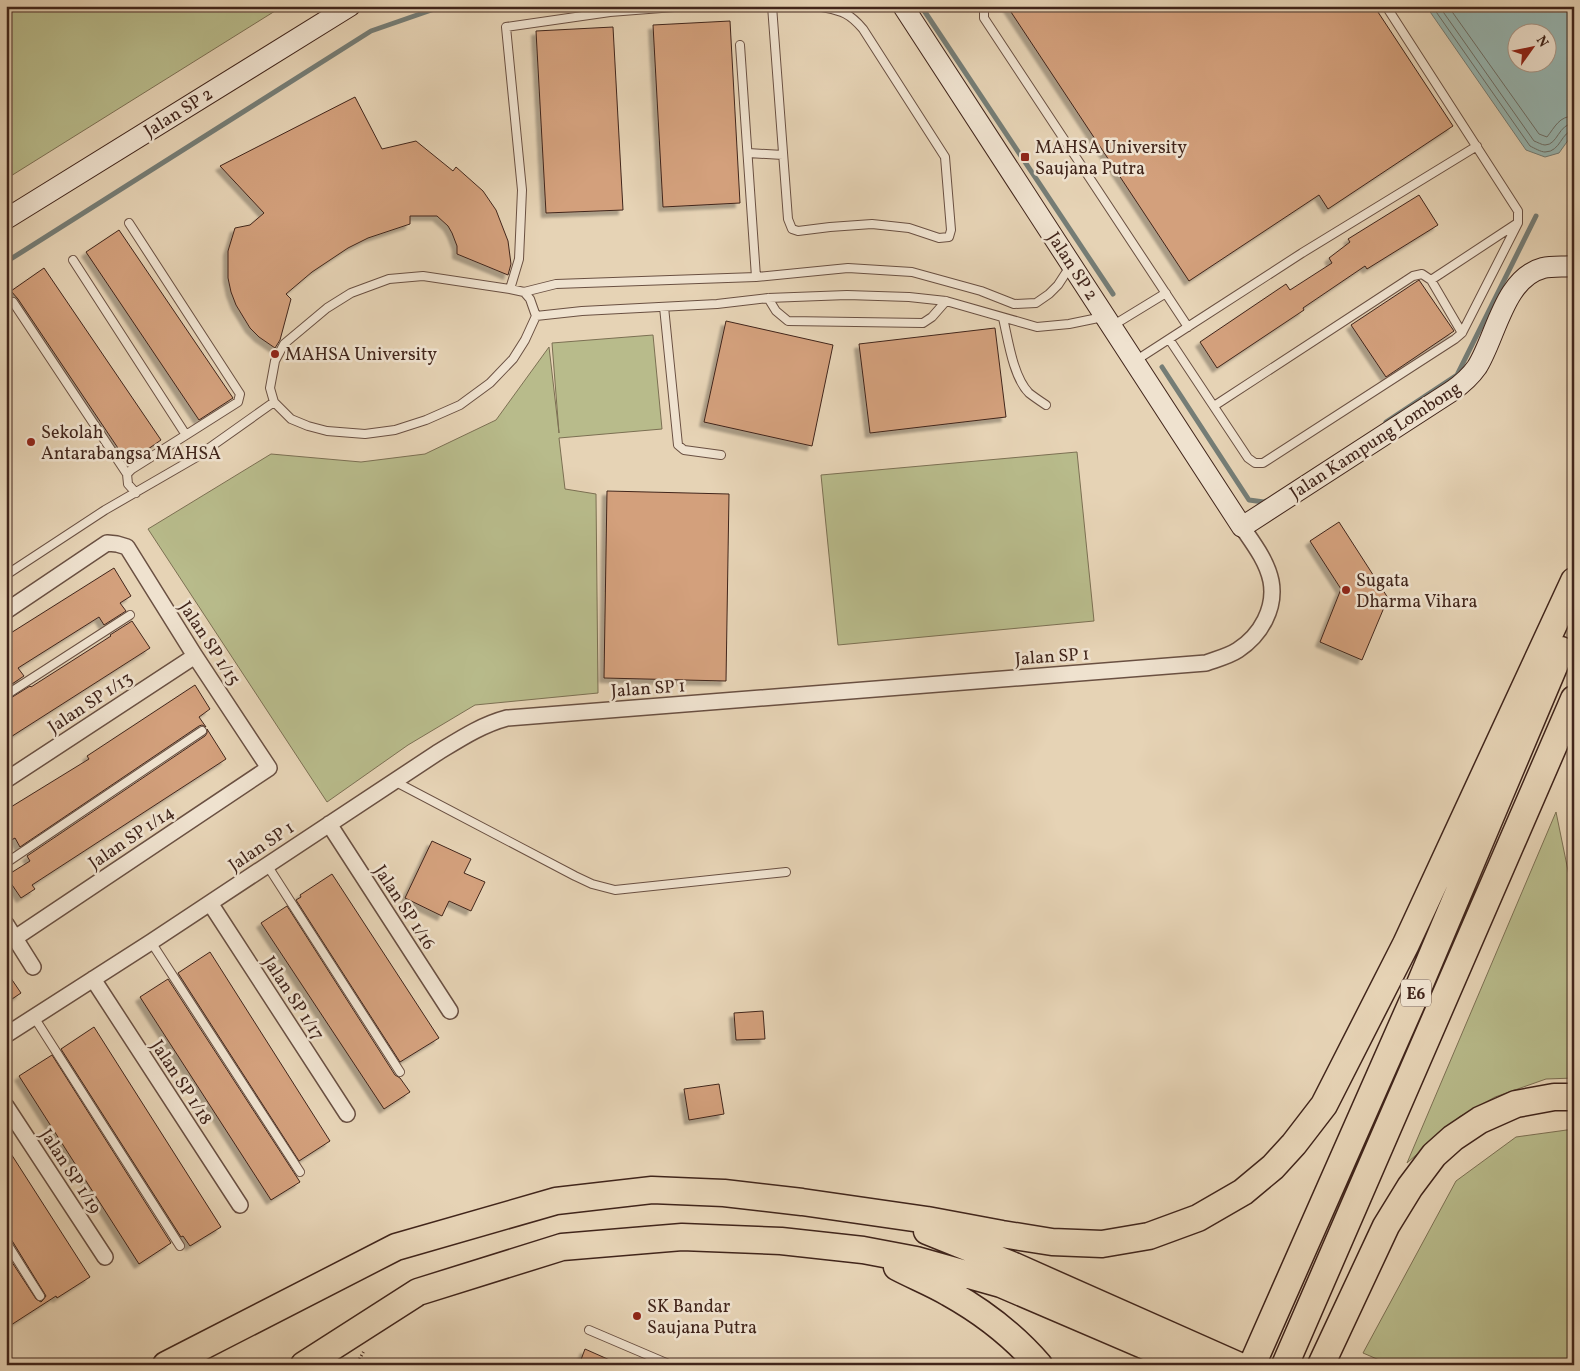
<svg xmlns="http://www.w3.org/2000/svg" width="1580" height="1371" viewBox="0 0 1580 1371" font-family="Vollkorn,serif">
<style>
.green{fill:#b8bb8b;stroke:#7c7053}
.water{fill:#97b7b3;stroke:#757d76;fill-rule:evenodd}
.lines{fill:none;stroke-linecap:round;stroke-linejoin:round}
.shore{stroke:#6c6e67;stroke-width:1}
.stream{stroke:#757d76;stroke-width:5}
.building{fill:#d3a07c;stroke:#41251b;filter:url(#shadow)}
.lane-casing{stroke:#6a5042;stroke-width:10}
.street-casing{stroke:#6a5042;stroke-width:18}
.secondary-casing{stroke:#41251b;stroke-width:22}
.highway-casing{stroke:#41251b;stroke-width:29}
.path{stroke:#41251b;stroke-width:3;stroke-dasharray:1 2.5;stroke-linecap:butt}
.lane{stroke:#efe2cf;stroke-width:8}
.street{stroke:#efe2cf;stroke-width:15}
.secondary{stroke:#efe2cf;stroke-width:20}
.highway{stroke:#e6d3b5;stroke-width:26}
.poi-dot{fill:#8f2418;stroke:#efe2cf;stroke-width:2}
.labels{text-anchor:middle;stroke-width:5;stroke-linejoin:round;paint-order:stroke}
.shield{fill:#efe2cf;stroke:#755e51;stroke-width:1}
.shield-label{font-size:16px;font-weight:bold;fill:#41251b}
.street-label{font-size:18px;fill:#41251b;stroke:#efe2cf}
.poi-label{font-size:18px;fill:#41251b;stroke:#efe2cf;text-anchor:start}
</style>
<defs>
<filter id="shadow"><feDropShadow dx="-4.5" dy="4.5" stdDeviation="1" flood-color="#0004"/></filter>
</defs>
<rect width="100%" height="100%" fill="#e6d3b5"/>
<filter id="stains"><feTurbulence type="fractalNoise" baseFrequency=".004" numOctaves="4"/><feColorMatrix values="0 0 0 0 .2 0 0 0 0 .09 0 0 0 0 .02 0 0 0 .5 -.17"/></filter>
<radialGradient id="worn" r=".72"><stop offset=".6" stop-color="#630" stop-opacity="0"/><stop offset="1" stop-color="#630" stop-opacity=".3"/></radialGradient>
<path class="green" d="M6 6H283L6 179Z
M653 335 662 429 559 438 565 489 596 494 598 693 475 705 408 745 327 802 148 529 271 454 361 462 425 454 496 420 549 347 559 433 552 343Z
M1077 452 1094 621 838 645 821 475Z
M1556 812 1574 900V1078L1546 1079 1495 1097 1459 1117 1407 1163Z
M1574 1129V1365H1391L1363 1353 1456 1181 1516 1137Z"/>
<path class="water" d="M1426 6H1574V132L1559 153 1545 157 1526 150ZM1518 32H1548V62H1518Z"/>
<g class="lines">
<path class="shore" d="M1432 6 1530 146C1534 148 1541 152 1545 152 1561 152 1561 131 1574 130
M1439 6 1534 141C1537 142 1542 145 1545 145 1558 145 1558 124 1574 123
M1448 6 1539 134 1547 137C1555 127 1559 116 1574 116"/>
<path class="stream" d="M921 6 1113 294
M6 262 371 31 443 6
M1162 367 1249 500 1264 502 1266 501
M1386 422 1457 375 1536 216"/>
</g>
<path class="building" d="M1007 6H1374L1453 126 1328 209 1319 195 1189 281Z
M730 21 740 203 663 207 653 25Z
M613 27 623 210 546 213 536 31Z
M355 97 382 149 416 141 453 171 456 167 483 191 496 210 508 241 511 264 508 275 457 254V246L452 233 448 226 437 216H410V224L368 238 348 248 312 272 286 294 291 299 280 340 275 348 259 337 250 328 236 305 231 292 228 278V251L235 228 250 225 264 213 220 166Z
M1419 195 1438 225 1367 269 1365 266 1303 308 1304 310 1217 368 1200 342 1286 284 1290 290 1332 263 1329 258 1350 242 1348 239Z
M119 230 233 398 199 420 86 252Z
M44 268 161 440 128 463 18 299 11 291Z
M1419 280 1454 331 1386 377 1351 325Z
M726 321 833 345 812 446 704 422Z
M995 328 1006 417 870 433 859 344Z
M607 491 729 494 726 681 604 678Z
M1339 522 1388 598 1362 660 1320 642 1341 589 1310 541Z
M114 568 131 596 120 603 126 611 104 625 99 617 18 668 24 676 6 688V636Z
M132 621 150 648 6 740V701L30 686 31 687 111 636 110 635Z
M195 685 210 709 199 717 206 727 202 725 199 726 20 847 15 838 6 843V810L89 759 87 756Z
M207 729 226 759 32 885 35 889 21 898 6 876 30 861 27 856 205 736 207 733Z
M432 841 471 859 464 873 485 882 471 911 449 901 442 916 405 898Z
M332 874 439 1038 400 1062 296 900 301 897 300 895Z
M287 906 395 1075 400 1078 410 1092 384 1109 261 923Z
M210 952 330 1141 299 1161 178 973Z
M6 971 21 993 6 1003Z
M168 979 300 1182 271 1200 140 997Z
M763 1011 765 1039 736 1040 734 1013Z
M94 1027 221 1227 190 1246 183 1236 181 1237 61 1049Z
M52 1055 171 1243 139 1264 19 1076Z
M719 1084 724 1114 689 1120 684 1089Z
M6 1146 90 1277 57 1298 56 1296 11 1325 6 1318V1253L36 1299 41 1302 43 1300 46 1296 11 1239 6 1236Z
M585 1349 621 1365H579Z"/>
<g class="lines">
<defs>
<path id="lane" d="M772 6 788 219 792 229 798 231 830 227 872 224 909 228 939 238 949 237 951 230 945 157 863 29C847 10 839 11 817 6
M984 6V18L1188 327
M740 45 756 277
M748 153 783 155
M73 260 186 435 238 402 240 394 129 223
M1431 280 1516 224
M510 289 519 259 522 190 506 27 610 12 687 6
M524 292 530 299 536 316 525 340 513 359 490 383 460 405 426 420 395 430 365 434 327 431 308 426 291 419 274 402 270 388 275 361 284 344 327 308 351 293 389 279 423 276 510 289 524 292 556 284 756 277 848 268 912 272 981 291 1014 304 1036 303 1049 294 1058 285 1071 265
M768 298 776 311 788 321 923 323 932 317 946 301
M13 302 127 474 128 484 136 493
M664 307 678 445 684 450 721 455
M536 316 582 311 717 304 768 298 847 295 909 297 946 301 1037 327 1069 324 1103 317
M1003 318C1008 339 1013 377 1029 393 1034 397 1040 401 1046 405
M1112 326 1166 293
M1169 339 1302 253 1477 146
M1135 361 1169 339 1248 458 1255 463H1263L1455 339 1462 333 1518 223V211L1386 6
M1214 406 1413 276 1422 274 1431 280 1462 333
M127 474 132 469 186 435
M6 575 105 510 195 458 274 402
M6 695 130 615
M394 781 575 876 592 884 615 890 786 872
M6 863 202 731
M267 865 400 1072
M151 942 300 1172
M34 1017 180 1246
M6 1242 40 1296
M589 1330 671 1365"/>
<path id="street" d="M6 611 107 543 117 544 127 547 195 656 269 768 15 938
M6 780 195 656
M329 824 450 1011
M210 903 347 1114
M6 924 33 967
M93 979 240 1205
M6 1035 151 942 437 753C460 739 481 725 507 718L1206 663C1217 659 1229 656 1238 650 1261 635 1276 608 1271 581 1267 561 1253 543 1242 527
M6 1106 105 1257"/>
<path id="secondary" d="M903 6 1242 527 1452 391C1462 384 1470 377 1477 367 1496 337 1504 278 1543 268 1552 266 1564 267 1574 266
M6 219 350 6"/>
<path id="highway" d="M927 1231 1014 1266 1237 1365
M897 1267C914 1276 932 1283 949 1293 983 1312 1013 1335 1039 1365
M166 1365 396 1247 556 1201 652 1190 724 1193 802 1202 927 1220 1002 1234 1052 1242 1102 1244 1149 1236 1198 1218 1243 1192 1273 1167 1294 1144 1324 1105 1406 944 1574 581
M304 1365 418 1292 562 1247 682 1237 781 1241 863 1250 916 1260 1001 1284 1190 1365
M1252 1365 1414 998 1561 650
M1285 1365 1574 699
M1321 1365 1386 1226 1410 1187 1434 1155 1453 1138 1480 1120 1516 1104 1554 1097H1574"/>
</defs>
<use href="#lane" class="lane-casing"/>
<use href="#street" class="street-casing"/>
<use href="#secondary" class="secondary-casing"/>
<use href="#highway" class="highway-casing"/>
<path class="path" d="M356 1365 364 1351"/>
<use href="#lane" class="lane"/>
<use href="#street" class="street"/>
<use href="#secondary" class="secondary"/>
<use href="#highway" class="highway"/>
</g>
<g class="poi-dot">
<rect x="1020" y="152" width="10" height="10" rx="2.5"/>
<circle cx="275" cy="354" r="5"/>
<circle cx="31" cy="442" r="5"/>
<circle cx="1346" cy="590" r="5"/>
<circle cx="637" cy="1316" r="5"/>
</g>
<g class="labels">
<rect class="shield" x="1401" y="979.5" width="30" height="27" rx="4"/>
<g class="shield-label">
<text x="1416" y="999">E6</text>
</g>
<g class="street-label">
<text transform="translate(178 112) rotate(-32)" y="6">Jalan SP 2</text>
<text transform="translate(1073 266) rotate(57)" y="6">Jalan SP 2</text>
<text transform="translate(1375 440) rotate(-33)" y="6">Jalan Kampung Lombong</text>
<text transform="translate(210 643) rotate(57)" y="6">Jalan SP 1/15</text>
<text transform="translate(1052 656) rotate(-4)" y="6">Jalan SP 1</text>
<text transform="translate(648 688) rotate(-4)" y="6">Jalan SP 1</text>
<text transform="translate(90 702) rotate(-33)" y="6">Jalan SP 1/13</text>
<text transform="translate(131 837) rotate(-34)" y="6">Jalan SP 1/14</text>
<text transform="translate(261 846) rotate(-34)" y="6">Jalan SP 1</text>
<text transform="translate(405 907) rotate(57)" y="6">Jalan SP 1/16</text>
<text transform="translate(294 998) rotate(57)" y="6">Jalan SP 1/17</text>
<text transform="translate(182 1082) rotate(57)" y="6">Jalan SP 1/18</text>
<text transform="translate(71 1171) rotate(57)" y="6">Jalan SP 1/19</text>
</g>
<g class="poi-label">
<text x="1035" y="153">MAHSA University<tspan x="1035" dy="21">Saujana Putra</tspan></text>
<text x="285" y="360">MAHSA University</text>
<text x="41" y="438">Sekolah<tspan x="41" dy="21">Antarabangsa MAHSA</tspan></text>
<text x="1356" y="586">Sugata<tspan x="1356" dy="21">Dharma Vihara</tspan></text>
<text x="647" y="1312">SK Bandar<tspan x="647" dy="21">Saujana Putra</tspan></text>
</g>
</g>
<rect width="1580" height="1371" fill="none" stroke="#e6d3b5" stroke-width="25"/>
<rect x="8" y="8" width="1565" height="1356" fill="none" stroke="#41251b" stroke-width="2.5"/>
<rect x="12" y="12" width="1555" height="1346" fill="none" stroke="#41251b"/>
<g transform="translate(1532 48) rotate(57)"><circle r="24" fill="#efe2cf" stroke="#a99687"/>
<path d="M0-4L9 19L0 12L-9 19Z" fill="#8f2418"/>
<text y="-8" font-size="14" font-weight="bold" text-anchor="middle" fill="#41251b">N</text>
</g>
<rect width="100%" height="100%" filter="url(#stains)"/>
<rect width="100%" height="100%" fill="url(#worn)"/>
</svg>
